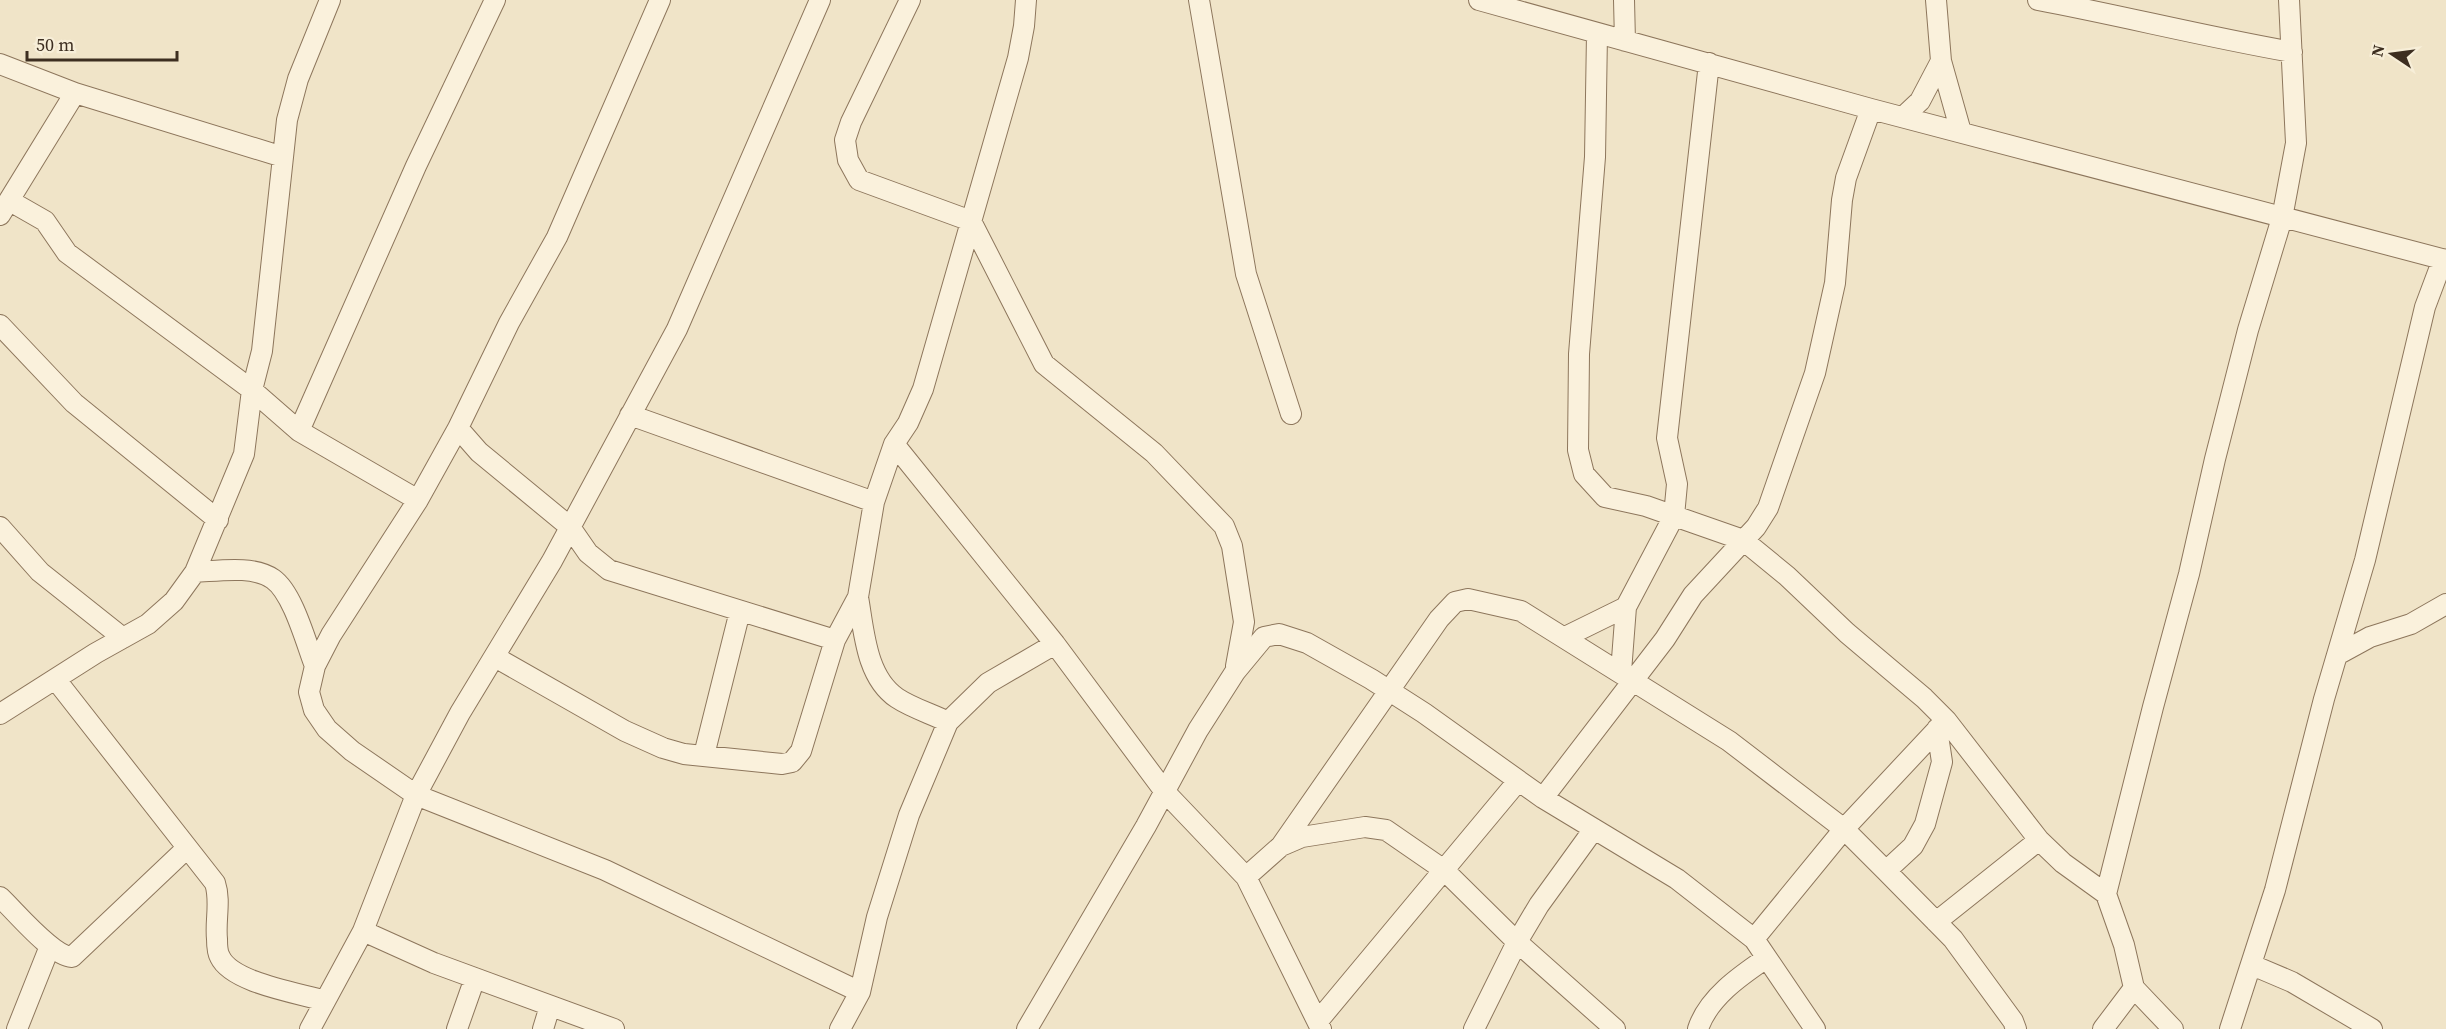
<svg xmlns="http://www.w3.org/2000/svg" width="2446" height="1029" viewBox="0 0 2446 1029" font-family="'Source Serif 4',serif">
<style>
.lines{fill:none;stroke-linecap:round;stroke-linejoin:round}
.minor-casing{stroke:#8d765c;stroke-width:22}
.minor{stroke:#faf1dc;stroke-width:20}
</style>
<rect width="100%" height="100%" fill="#f0e4c8"/>
<g class="lines">
<defs>
<path id="minor" d="M660 0 557 237 509 323 458 428 418 500 331 635 315 666 309 692 314 710 327 729 352 751 416 795 605 870 860 992
M910 0 851 122 845 140 848 160 859 180 971 221 1044 364 1154 453 1224 526 1232 546 1244 622 1236 666
M1199 0 1246 274 1291 414
M1479 0 1871 109 2446 260
M1624 0 1625 41
M1936 0 1941 61 1961 132
M2038 0C2123 16 2206 37 2292 52
M1597 34 1595 157 1579 354 1578 450 1584 474 1605 497 1646 506 1743 540 1787 576 1847 633 1924 698 1946 720 2039 840 2063 863 2106 894 2124 945 2134 988 2173 1029
M0 64 75 93
M1903 117 1920 101 1941 61
M10 201 45 221 67 253 252 390 299 431 418 500
M0 215 75 93 283 157
M0 325 74 403 218 520
M630 415 874 502
M458 428 479 452 570 527 588 553 609 570 835 640
M299 431 416 166 495 0
M894 444 1055 644 1165 792 1246 877 1321 1029
M0 527 40 572 123 638
M195 572C218 571 253 565 273 579 293 593 306 643 315 666
M858 597C864 631 866 677 897 698 912 708 932 714 948 722
M1565 637 1626 607
M2337 655 2370 637 2411 624 2446 604
M495 657 625 731 663 748 684 754 782 764 792 762 801 751 835 640 858 597 874 502 894 444 908 423 923 389 1018 58 1024 26 1026 0
M1621 672 1626 607 1674 516 1677 484 1667 438 1709 63
M56 680 215 883C221 901 215 920 217 939 217 944 217 952 220 957 232 983 299 993 325 1001
M0 714 96 653 148 624 174 601 195 572 244 454 252 390 262 351 287 120 298 79 330 0
M704 755 740 611
M1543 798 1665 639 1693 595 1756 527 1768 508 1815 373 1835 283 1842 200 1846 178 1871 109
M1281 846 1302 837 1365 827 1386 830 1444 870 1517 942 1615 1029
M1886 871 1913 846 1925 824 1942 762 1937 729
M1246 877 1281 846 1439 619 1455 602 1468 599 1521 611 1729 741 1844 829 1886 871 1953 939 2013 1021 2016 1029
M2106 894 2153 707 2189 574 2215 459 2248 330 2282 218 2296 143 2289 0
M0 897C16 912 52 956 72 957L187 848
M1936 922 2039 840
M363 931 434 963 614 1029
M1754 939 1844 829 1946 720
M2252 965 2292 982 2372 1029
M1318 1021 1518 781
M17 1029 50 946
M310 1029 363 931 416 795 460 713 552 561 677 329 820 0
M457 1029 475 978
M543 1029 550 1006
M840 1029 860 992 877 917 909 815 948 722 988 683 1055 644
M1027 1029 1146 826 1198 730 1235 672 1264 637 1279 634 1307 643 1371 679 1424 713 1543 798 1677 879 1754 939 1815 1029
M1474 1029 1517 942 1539 905 1594 829
M1698 1029C1708 998 1740 976 1765 959
M2103 1029 2134 988
M2230 1029 2275 890 2324 699 2365 560 2425 307 2443 259"/>
</defs>
<use href="#minor" class="minor-casing"/>
<use href="#minor" class="minor"/>
</g>
<g transform="translate(2392 54) rotate(283)" stroke="#f7eed8" stroke-width="4.5" paint-order="stroke">
<path d="M0-4.5L10 22L0 15L-10 22Z" fill="#3d2e20"/>
<text y="-9" font-size="16" font-weight="bold" text-anchor="middle" fill="#3d2e20">N</text>
</g>
<path d="M27 51v9h150v-9" fill="none" stroke="#3d2e20" stroke-width="3"/>
<text x="36" y="51" font-size="18" fill="#3d2e20" stroke="#f7eed8" stroke-width="4.5" paint-order="stroke">50 m</text>
</svg>
